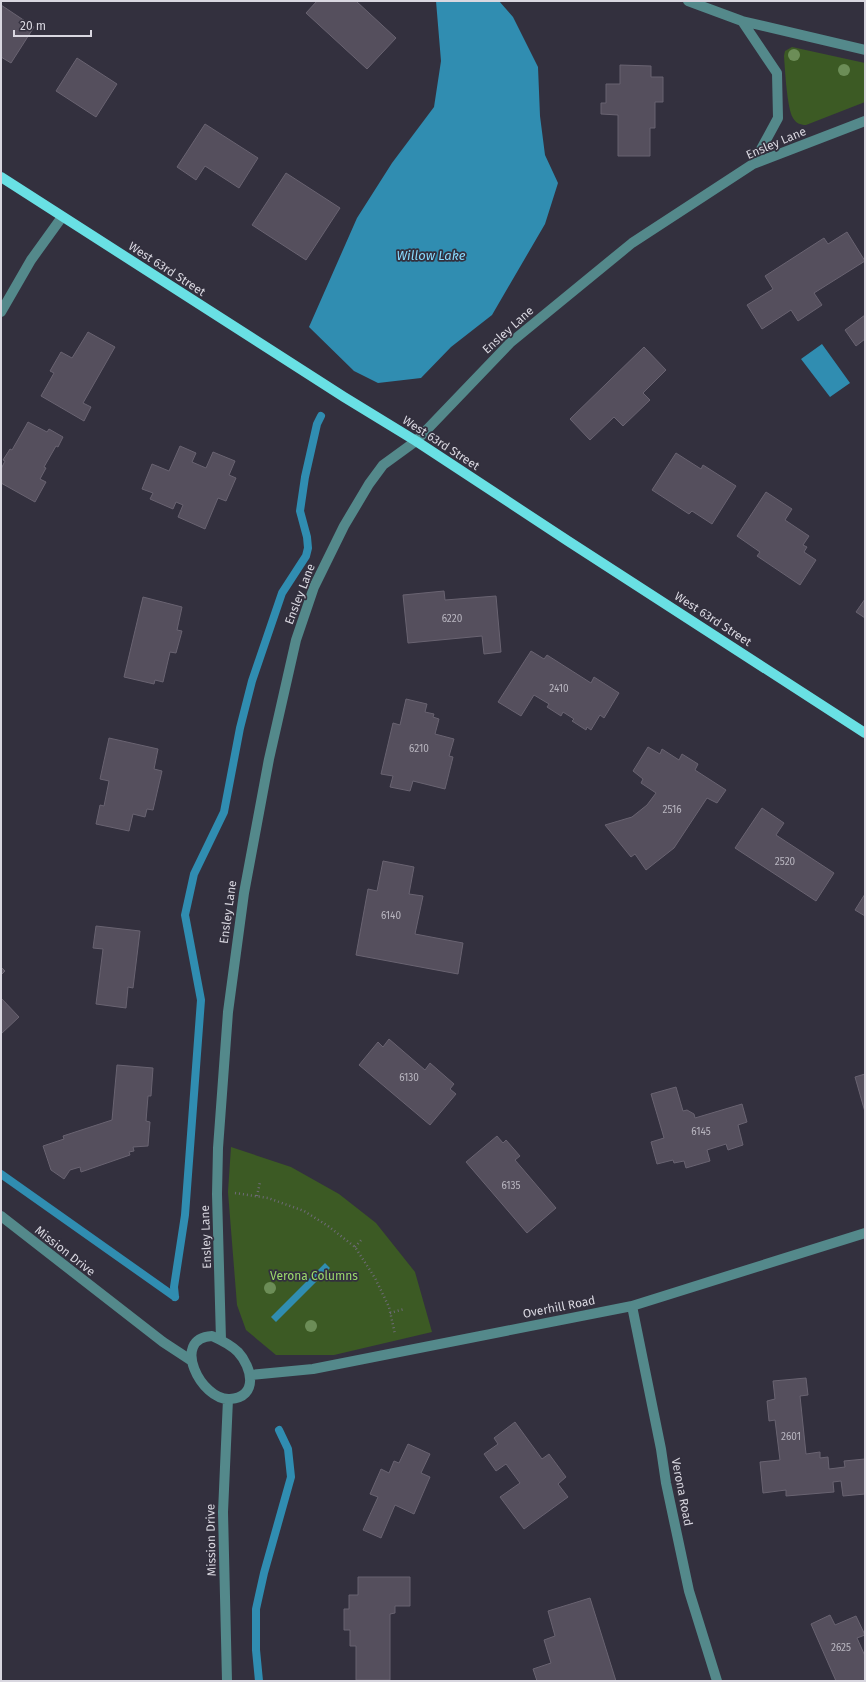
<svg xmlns="http://www.w3.org/2000/svg" width="866" height="1682" viewBox="0 0 866 1682" font-family="'Fira Sans',sans-serif">
<style>
.green{fill:#3c5a24}
.water{fill:#308db1}
.lines{fill:none;stroke-linecap:round;stroke-linejoin:round}
.stream{stroke:#308db1;stroke-width:8}
.building{fill:#554f5d;stroke:#696371}
.path{stroke:#6e6b77;stroke-width:2.5;stroke-dasharray:1 3;stroke-linecap:butt}
.minor{stroke:#54898b;stroke-width:10}
.major{stroke:#69e0e4;stroke-width:10}
.tree{fill:#6c8d57}
.labels{text-anchor:middle;stroke-width:3.5;stroke-linejoin:round;paint-order:stroke}
.number-label{font-size:10px;fill:#b8b5bf}
.street-label{font-size:12px;fill:#d9d7e0;stroke:#33303e}
.park-label{font-size:12px;fill:#9ad96b;stroke:#33303e}
.water-label{font-size:13px;font-style:italic;fill:#89dafe;stroke:#33303e}
</style>
<rect width="100%" height="100%" fill="#33303e"/>
<path class="green" d="M792 47 865 63V102L806 125C800 125 796 123 793 118 787 108 785 69 784 56L785 51Z
M231 1147 291 1167 339 1194 376 1223 415 1272 432 1332 334 1355H276L246 1330 237 1305 228 1192Z"/>
<path class="water" d="M436 1H499L513 17 538 67 540 116 545 155 558 183 545 224 492 315 451 347 421 378 378 383 354 371 309 327 357 218 392 163 434 107 441 61Z
M822 344 850 383 830 397 801 359Z
M325 1263 330 1268 276 1322 271 1317Z"/>
<g class="lines">
<path class="stream" d="M1 1174 175 1297
M175 1297 174 1287 185 1215 201 1000 185 915 194 874 224 812 240 728 252 681 282 593 306 556 308 548 307 537 300 511 305 477 317 424 321 416
M259 1681 256 1650V1609L264 1573 291 1477 288 1449 279 1430"/>
</g>
<path class="building" d="M317 1H356L396 38 367 69 306 13Z
M1 5 34 27 11 63 1 57Z
M77 58 117 84 96 117 56 91Z
M620 65 651 66V77H663V102H655V128H650V156H618V115L601 114V103H606V84H620Z
M205 124 258 158 239 188 205 166 196 180 177 167Z
M286 173 340 208 306 260 252 225Z
M847 232 865 261 814 293 822 305 798 321 791 310 762 329 747 305 773 289 765 276 824 238 828 244Z
M865 315V339L856 346 845 330Z
M88 332 115 347 83 403 91 407 84 421 41 396 54 373 50 371 61 352 72 358Z
M644 347 666 370 643 393 650 400 623 426 614 417 590 440 570 419Z
M28 422 47 432 49 429 63 437 58 447 56 446 44 467 46 468 40 479 46 482 35 502 1 483V469L5 461 3 460 10 449 12 450Z
M180 446 196 453 192 462 206 468 213 452 235 461 229 475 236 478 226 501 218 498 205 529 178 517 183 505 176 502 173 509 150 499 153 493 142 489 152 464 169 471Z
M676 453 701 469 703 465 736 486 712 524 692 511 689 514 652 490Z
M766 492 792 509 785 520 809 536 803 545 807 547 804 552 816 560 800 585 757 556 760 552 737 536Z
M444 591 445 600 496 596 501 652 484 654 482 636 408 643 403 595Z
M143 597 182 607 177 630 182 631 176 653 170 652 163 682 155 680 154 684 124 677Z
M865 599V618L856 612Z
M531 651 544 659 547 655 591 683 594 677 619 693 604 718 600 715 591 730 587 727 586 730 572 721 574 719 563 712 561 716 547 707 549 704 534 695 521 716 498 702Z
M406 699 427 704 425 712 434 714 433 717 439 719 435 734 454 739 449 756 453 757 445 789 413 781 410 791 390 787 393 776 381 774 393 723 400 725Z
M109 738 158 749 154 769 162 771 153 810 147 809 145 817 133 814 129 831 96 824 100 805 104 806 109 781 100 779Z
M648 747 660 754 662 749 679 760 682 754 698 764 695 770 726 790 717 803 707 798 674 848 646 870 635 854 631 857 605 825 632 817 647 805 656 793 641 783 643 779 633 771Z
M762 808 784 823 776 835 834 873 816 901 735 848Z
M383 861 414 867 409 894 423 896 415 934 463 943 458 974 356 955 368 889 377 891Z
M865 894V916L855 910Z
M96 926 140 931 133 988 128 987 126 1008 96 1004 103 949 93 948Z
M1 967 5 971 1 975Z
M1 998 19 1017 1 1034Z
M389 1039 425 1070 430 1063 454 1084 450 1089 456 1094 430 1125 359 1065 378 1042 383 1047Z
M117 1065 153 1068 151 1096H148L146 1121 150 1122 148 1146 133 1147 134 1151 129 1152 130 1155 81 1172 80 1167 70 1170 64 1179 51 1170 43 1146 64 1139 63 1136 112 1120Z
M865 1074V1112L855 1077Z
M676 1087 683 1111 687 1110 694 1114 695 1118 742 1104 747 1122 738 1125 743 1145 728 1150 726 1144 707 1150 710 1161 686 1168 684 1161 674 1163 673 1160 657 1164 651 1142 664 1138 651 1094Z
M497 1136 503 1143 506 1140 520 1156 515 1160 556 1208 527 1233 466 1162Z
M806 1378 808 1395 800 1396 806 1454 820 1452V1458L828 1457 829 1469 845 1467 844 1461 865 1459V1494L843 1496 841 1481 833 1482 834 1492 786 1496V1490L763 1493 760 1462 780 1460 775 1420 769 1421 767 1401 775 1399 773 1381Z
M515 1422 542 1459 549 1454 566 1477 558 1484 568 1497 524 1529 500 1497 520 1483 506 1464 496 1471 484 1454 498 1444 494 1438Z
M408 1444 430 1454 421 1473 430 1477 414 1514 395 1505 381 1538 363 1530 378 1497 370 1494 381 1469 389 1473 394 1461 399 1463Z
M358 1577H410V1606H395V1613L390 1614V1680H356V1646H350V1630H344V1609H349V1595H358Z
M590 1598 616 1681H537L533 1669 551 1663 544 1640 555 1636 548 1611Z
M830 1615 835 1625 856 1616 865 1635 857 1638 865 1656V1681H836L811 1624Z"/>
<g class="lines">
<path class="path" d="M235 1193 268 1198 304 1211 328 1226 355 1247 375 1278 389 1307 395 1334
M257 1196 260 1182
M355 1247 363 1238
M390 1313 404 1309"/>
<path class="minor" d="M688 1 742 21 865 50
M742 21 777 73 778 118 753 164
M1 312 31 260 62 217
M1 1216 163 1342 192 1361
M632 1306 661 1449 666 1483 689 1591 717 1681
M212 1336C221 1340 231 1345 238 1352 252 1367 259 1397 230 1399 201 1401 170 1338 212 1336Z
M221 1340 217 1194 218 1148 228 1012 244 893 269 759 296 640 314 587 344 526 369 484 383 465 416 441 510 343 632 243 753 164 865 121
M250 1375 313 1369 632 1306 865 1233
M227 1681 223 1512 228 1399"/>
<path class="major" d="M1 177 344 397 416 441 568 541 865 733"/>
</g>
<g class="tree">
<circle cx="794" cy="55" r="6"/>
<circle cx="844" cy="70" r="6"/>
<circle cx="270" cy="1288" r="6"/>
<circle cx="311" cy="1326" r="6"/>
</g>
<g class="labels">
<g class="number-label">
<text x="452" y="622">6220</text>
<text x="559" y="692">2410</text>
<text x="419" y="752">6210</text>
<text x="672" y="813">2516</text>
<text x="785" y="865">2520</text>
<text x="391" y="919">6140</text>
<text x="409" y="1081">6130</text>
<text x="701" y="1135">6145</text>
<text x="511" y="1189">6135</text>
<text x="791" y="1440">2601</text>
<text x="841" y="1651">2625</text>
</g>
<g class="street-label">
<text transform="translate(776 143) rotate(-23)" y="4">Ensley Lane</text>
<text transform="translate(167 269) rotate(33)" y="4">West 63rd Street</text>
<text transform="translate(508 330) rotate(-42)" y="4">Ensley Lane</text>
<text transform="translate(441 443) rotate(33)" y="4">West 63rd Street</text>
<text transform="translate(300 594) rotate(-69)" y="4">Ensley Lane</text>
<text transform="translate(713 619) rotate(33)" y="4">West 63rd Street</text>
<text transform="translate(228 912) rotate(-82)" y="4">Ensley Lane</text>
<text transform="translate(206 1237) rotate(-92)" y="4">Ensley Lane</text>
<text transform="translate(65 1251) rotate(38)" y="4">Mission Drive</text>
<text transform="translate(559 1307) rotate(-11)" y="4">Overhill Road</text>
<text transform="translate(682 1492) rotate(79)" y="4">Verona Road</text>
<text transform="translate(211 1540) rotate(-91)" y="4">Mission Drive</text>
</g>
<g class="park-label">
<text x="314" y="1280">Verona Columns</text>
</g>
<g class="water-label">
<text x="431" y="260">Willow Lake</text>
</g>
</g>
<rect width="866" height="1682" fill="none" stroke="#d9d7e0" stroke-width="4"/>
<path d="M14 30v6h77v-6" fill="none" stroke="#d9d7e0" stroke-width="2"/>
<text x="20" y="30" font-size="12" fill="#d9d7e0" stroke="#33303e" stroke-width="3" paint-order="stroke">20 m</text>
</svg>
